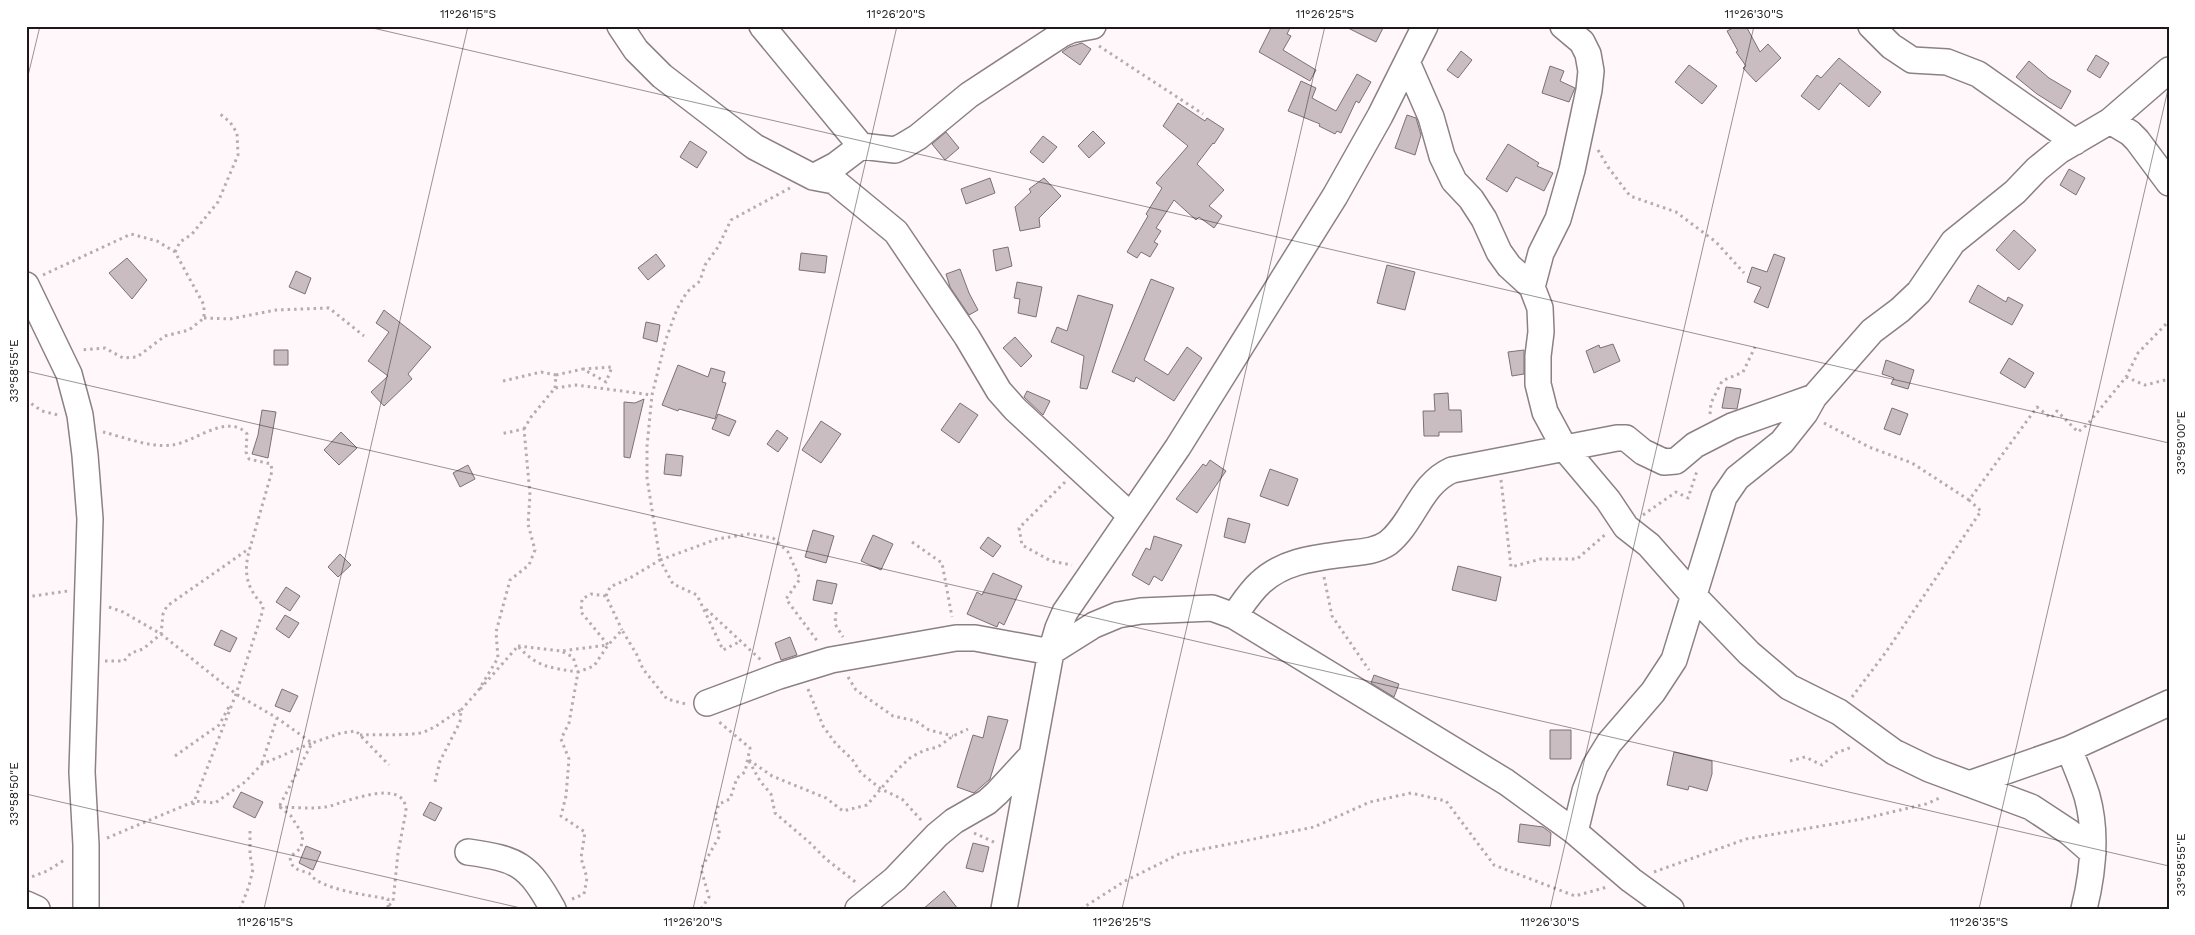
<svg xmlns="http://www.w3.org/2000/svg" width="2195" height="935" viewBox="0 0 2195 935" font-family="'Work Sans',sans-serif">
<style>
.building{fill:#c9bdc1;stroke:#7c7175}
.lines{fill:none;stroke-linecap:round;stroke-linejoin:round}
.minor-casing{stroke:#8c8084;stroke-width:28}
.path{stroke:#b4adaf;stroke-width:3;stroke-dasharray:2.5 4;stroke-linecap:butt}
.minor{stroke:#fff;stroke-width:25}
.ticks{fill:none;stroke:#1d191a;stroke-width:1;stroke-opacity:0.45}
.neatline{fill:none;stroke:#1d191a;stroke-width:2}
.ticks-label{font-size:12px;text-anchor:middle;fill:#1d191a}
</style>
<rect width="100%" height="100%" fill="#fff7fa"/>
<path class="building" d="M1272 26H1291L1287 34 1291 36 1283 50 1316 70 1310 81 1259 52Z
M1344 26H1384L1376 42Z
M1737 26H1746L1760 52 1768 44 1781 58 1756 82 1743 68 1746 66 1736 52 1738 51 1727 31Z
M1082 43 1091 49 1080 65 1062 52 1069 47Z
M1461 51 1472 60 1458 78 1447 70Z
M2096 55 2109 63 2100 78 2087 70Z
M1839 58 1881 92 1869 107 1840 83 1819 110 1801 96 1817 75 1821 78Z
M2029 61 2049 78 2071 91 2061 109 2037 94 2016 77Z
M1689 65 1717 86 1702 104 1675 82Z
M1550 66 1564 71 1560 81 1575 88 1569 102 1542 93Z
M1357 74 1371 82 1359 103 1356 101 1341 133 1337 131 1335 134 1319 126 1320 124 1288 111 1301 81 1316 88 1312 98 1336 111Z
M1178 103 1205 121 1207 118 1224 129 1214 144 1213 143 1197 164 1224 190 1209 206 1222 216 1214 228 1199 217 1196 220 1174 200 1156 228 1161 231 1154 242 1158 244 1150 257 1141 252 1137 258 1127 252 1148 216 1146 214 1162 188 1156 183 1188 146 1163 126Z
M1407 115 1416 118 1421 135 1415 155 1395 148Z
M1093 131 1105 143 1089 158 1078 146Z
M946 132 959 148 945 160 932 144Z
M1043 136 1057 147 1043 163 1030 152Z
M690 141 707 152 697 168 680 157Z
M1508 144 1539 163 1537 166 1553 173 1544 191 1516 177 1507 192 1486 179Z
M2069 169 2085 178 2076 195 2060 185Z
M990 178 995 193 966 204 961 189Z
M1044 178 1061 196 1039 218 1040 227 1020 231 1015 207 1031 192 1029 189Z
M2014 230 2036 250 2019 270 1996 250Z
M1008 247 1012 266 996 271 993 250Z
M801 253 827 256 825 273 799 270Z
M656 254 665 266 648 280 638 268Z
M1774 254 1785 258 1768 308 1754 302 1761 287 1747 282 1752 267 1767 272Z
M127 258 147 280 132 299 109 273Z
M1387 265 1415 272 1405 310 1377 303Z
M960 269 969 293 978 310 969 315 950 287 946 274Z
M296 271 311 278 305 294 289 287Z
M1151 279 1174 288 1144 360 1168 375 1187 347 1202 358 1174 401 1136 377 1134 382 1112 372Z
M1017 282 1042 287 1036 317 1018 313 1020 299 1014 298Z
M1978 285 2006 302 2008 297 2023 305 2012 325 1969 302Z
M1078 295 1113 305 1087 389 1080 388 1084 356 1051 342 1057 327 1067 331Z
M384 310 431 347 408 374 412 379 384 406 371 392 388 376 368 361 389 332 376 323Z
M646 322 660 325 657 342 643 338Z
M1015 337 1032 356 1021 367 1003 348Z
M1613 344 1620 361 1594 373 1586 351 1599 345 1600 348Z
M274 350H288V365H274Z
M1524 350V374L1512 376 1508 352Z
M2009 358 2034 373 2025 388 2000 373Z
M1886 360 1914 370 1908 389 1891 384 1894 378 1882 374Z
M678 365 708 377 711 368 725 372 722 382 726 383 715 419 679 409 678 411 662 405Z
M1726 387 1741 389 1737 409 1722 408Z
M1027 391 1050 401 1043 415 1024 397Z
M1448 393 1449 410H1461L1462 432H1439V436H1424L1423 411H1435L1434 394Z
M644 399 630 458 624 457V402L635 403Z
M960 403 978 415 959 443 941 430Z
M1892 408 1908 414 1900 435 1884 429Z
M262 410 276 412 268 458 252 454 258 435Z
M718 414 736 421 729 436 712 429Z
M821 421 841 434 821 463 802 450Z
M777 430 788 438 778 452 767 444Z
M341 432 357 448 339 465 324 450Z
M666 454 683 456 681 476 664 474Z
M1210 460 1226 471 1197 513 1176 499 1203 464 1206 466Z
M468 465 475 479 460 487 453 473Z
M1270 469 1298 479 1288 506 1260 496Z
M1228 518 1250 524 1245 543 1224 537Z
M813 530 834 536 826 563 805 557Z
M873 535 893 544 881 570 861 561Z
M1154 536 1182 545 1162 581 1154 576 1149 585 1132 575 1146 548 1150 550Z
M988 537 1001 546 993 557 980 548Z
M340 554 351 565 338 577 328 567Z
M1458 566 1501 577 1496 601 1452 590Z
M993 573 1022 586 1004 625 999 622 997 627 967 614 977 592 982 595Z
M817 580 837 584 832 604 813 600Z
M286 587 300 596 290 611 276 602Z
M285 615 299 623 289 638 276 629Z
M221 630 237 638 230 652 214 645Z
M790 637 797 655 781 660 775 643Z
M1374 675 1399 684 1394 697 1371 683Z
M282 689 298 696 290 712 275 706Z
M988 716 1008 720 990 779 974 793 957 787 973 735 983 738Z
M1550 730H1571V759H1550Z
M1674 752 1712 761V774L1707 791 1689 786 1688 790 1667 785Z
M241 792 263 802 255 818 233 807Z
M430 802 442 808 435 821 423 815Z
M1520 824 1543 827 1551 833 1550 846 1518 842Z
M973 843 989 847 983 872 966 868Z
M306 846 321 852 313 870 299 863Z
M944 891 958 909H923Z"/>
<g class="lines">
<defs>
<path id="minor" d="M620 26 636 50 662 76 735 132 755 147 813 177 834 181 896 232 967 337 999 391 1015 409 1130 515
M762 26 861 146
M1871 26 1891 46 1912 60 1947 62 1978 74 2075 142
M1407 62 1431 117 1442 156 1454 181 1471 199 1484 219 1499 252 1509 266 1532 287 1540 308 1541 332 1538 356V384L1545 412 1565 449 1608 500 1626 527 1649 545 1693 595 1749 653 1789 687 1839 712 1894 752 1929 769 2031 807 2069 832 2093 853
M2110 121 2130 133 2137 140 2169 183
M813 177 836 165 861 146 895 150 903 146 918 137 969 95 1062 34 1071 30 1093 26
M26 285 69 374 80 415 85 455 90 519 82 772 86 845V909
M1532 287 1541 253 1558 219 1572 170 1589 90 1591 71 1588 54 1582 42 1563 26
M1234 616C1242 605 1250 592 1260 583 1283 561 1314 558 1344 554 1359 552 1375 552 1388 543 1414 522 1420 484 1452 470L1617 438H1626L1643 452 1664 462 1676 461 1695 445 1732 426 1814 397
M707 703 779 676 831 660 956 638H975L1051 652 1094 625 1118 615 1141 611 1212 608 1234 616 1506 782 1575 832 1631 880 1671 909
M2069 749C2075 764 2082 780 2087 796 2097 832 2093 873 2084 909
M1969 784 2069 749 2169 703
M1575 832 1585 791 1595 766 1609 743 1653 692 1674 660 1724 497 1737 478 1782 442 1805 413 1814 397 1872 331 1900 310 1919 292 1953 242 2015 192 2037 169 2059 151 2110 121 2169 70
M468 852C518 859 528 864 553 909
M26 904 37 909
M858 909 895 879 937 835 954 821 987 802 997 793 1032 755
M1004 909 1051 652 1058 628 1065 612 1178 447 1335 196 1380 116 1425 26"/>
</defs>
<use href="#minor" class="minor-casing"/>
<path class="path" d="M1099 46 1203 114
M1598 150 1608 167 1630 196 1676 212 1716 242 1744 273
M790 188 731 220 718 247 705 265 700 281 687 292 677 309 666 339 652 395 647 446V478L660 560 717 539 749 534 773 538 788 552 800 579 786 599 818 642
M175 252 180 242 192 234 218 202 238 155 237 133 230 122 219 113
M43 275 131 234 157 241 175 252 204 305V318L189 330 165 336 137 357 123 358 105 348 80 350
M204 318 230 319 276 310 329 308 364 336
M556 375 583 369 606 382 612 367 583 369
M2126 377 2145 385 2169 379
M503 381 541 372 556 375 555 388
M26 400 42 411 58 415
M1710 414 1711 403 1722 381 1743 372 1755 347
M1824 423 1869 447 1912 463 1969 500
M524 429 531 417 555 388 576 385 652 395
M103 432C124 437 150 448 172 445 193 443 228 412 247 434L246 452 249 459 271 464 272 471 250 548
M1501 480 1511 567 1541 559H1577L1607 533
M1065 482 1019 528 1022 545 1051 561 1072 565
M1643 515 1676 492 1688 498 1697 471
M912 542 942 563 952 617
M1324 577 1332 616 1369 670
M606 596 610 587 630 578 660 560 673 584 697 595 723 650 741 641
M26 597 68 591
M109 607 123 612 161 634 236 694 277 718 312 743 341 733 356 731 389 765
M706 609 762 661
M836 612 835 624 843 637
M518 646 561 651 608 645 581 612 582 599 591 594 606 596 622 630
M105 661H124L131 653 143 649 161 634 163 614 167 606 250 548C243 571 246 588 263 605V610L236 694 192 807
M848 677 856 690 893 716 916 721 929 730 953 736
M480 689 518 646C536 667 551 668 578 672L573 657 561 651
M808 689 823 726 836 744 852 759 861 773 881 789 902 799 922 821
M1852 697 1886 652 1981 511 1969 500 2037 407 2051 418 2057 411 2078 432 2087 425 2126 377 2138 353 2169 321
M461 710 478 691 498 658 496 632 510 580 529 565 535 550 528 524 530 495 524 429 500 434
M360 735C379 734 401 736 420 733 436 729 447 717 461 710L460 722 440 761 435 782
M175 756 219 725 230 705
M749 760 772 776 826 798 843 811 867 805 897 770 911 757 925 750 938 747 953 736 968 729
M749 761 760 781 771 794 775 813 809 842 826 859 858 884
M1790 761 1805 757 1822 765 1836 753 1852 747
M262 763 277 718
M279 807C295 807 314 810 330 806 348 801 406 777 406 811L398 853 393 902 388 906
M280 807 291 816 303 835 301 848 290 857C291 869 298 870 309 873 320 890 368 895 388 899V909
M974 833 996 843
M107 838 195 801 215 803 245 782 262 764 312 743 279 807
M1654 872 1746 839 1862 819 1926 804 1942 797
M26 879 47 871 66 859
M572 899 584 894 587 878 581 858 585 832 561 816 566 796 569 759 561 739 569 723 578 672 594 666 608 645 622 630 637 655 643 669 667 699 686 704
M240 909 249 886 253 869 250 855V827
M701 909 709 897 701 869 720 835 715 816 719 804 730 799 737 778 745 772 750 748 718 721
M1081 909 1125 881 1179 854 1314 827 1370 802 1411 793 1446 801 1494 865 1575 896 1607 887"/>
<use href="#minor" class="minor"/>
</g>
<path class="ticks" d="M364 26 2169 443M26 84 40 26M26 371 2169 866M26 794 525 909M264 909 468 26M693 909 897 26M1122 909 1325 26M1550 909 1754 26M1979 909 2169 85"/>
<rect width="2195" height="935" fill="none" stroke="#ffffff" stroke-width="55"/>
<rect x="28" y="28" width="2140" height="880" class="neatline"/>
<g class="ticks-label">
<text x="468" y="18">11°26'15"S</text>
<text x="896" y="18">11°26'20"S</text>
<text x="1325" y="18">11°26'25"S</text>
<text x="1754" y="18">11°26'30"S</text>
<text transform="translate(14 371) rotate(-90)" y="4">33°58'55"E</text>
<text transform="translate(2181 443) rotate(-90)" y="4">33°59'00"E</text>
<text transform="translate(14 794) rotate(-90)" y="4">33°58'50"E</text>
<text transform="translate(2181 865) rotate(-90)" y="4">33°58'55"E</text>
<text x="265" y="926">11°26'15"S</text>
<text x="693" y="926">11°26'20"S</text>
<text x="1122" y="926">11°26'25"S</text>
<text x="1550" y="926">11°26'30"S</text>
<text x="1979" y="926">11°26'35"S</text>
</g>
</svg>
